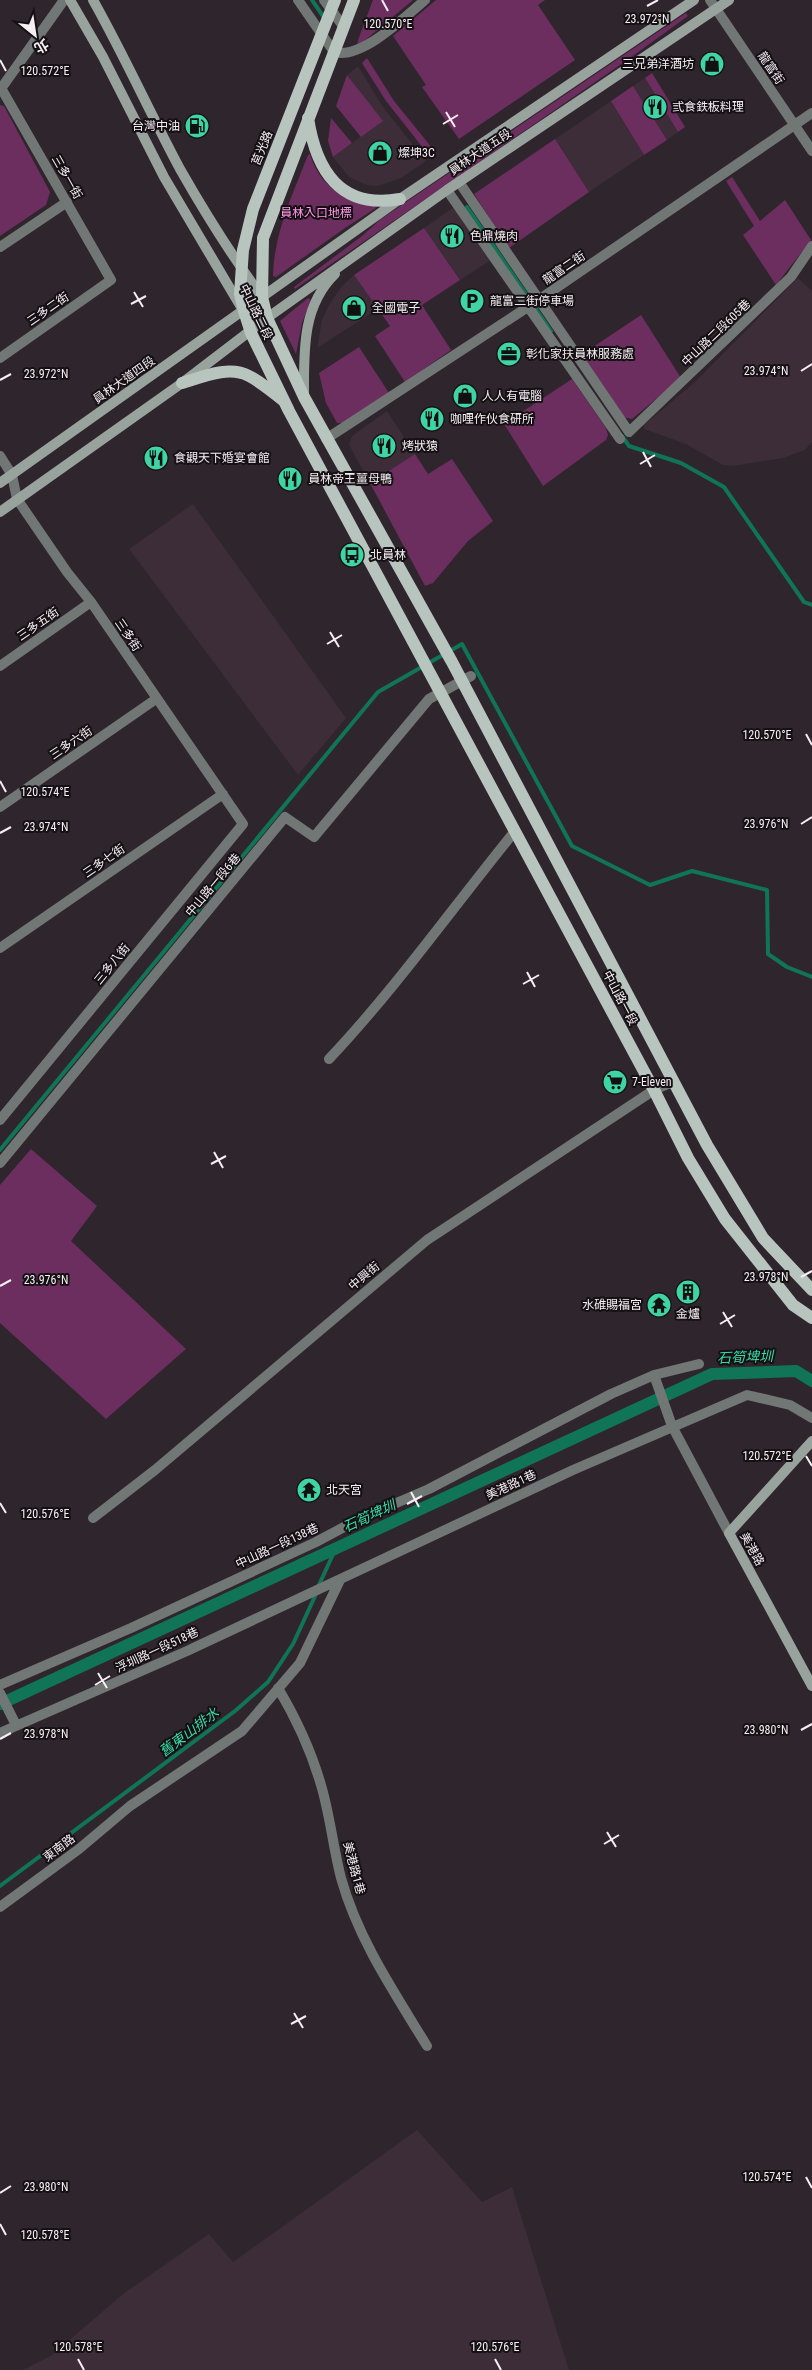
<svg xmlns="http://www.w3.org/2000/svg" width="812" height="2370" viewBox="0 0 812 2370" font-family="'Roboto Condensed','Noto Sans TC',sans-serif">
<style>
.built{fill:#3c2d38}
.green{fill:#6c2e5f}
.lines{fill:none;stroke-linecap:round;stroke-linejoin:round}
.stream{stroke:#107456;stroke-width:4}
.canal{stroke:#107456;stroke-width:12}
.street{stroke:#717774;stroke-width:10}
.secondary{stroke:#99a39e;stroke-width:10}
.primary{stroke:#b8c5bf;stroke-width:12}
.ticks{fill:none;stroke:#f5eef3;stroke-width:2}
.labels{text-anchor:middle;stroke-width:4;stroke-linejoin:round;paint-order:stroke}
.poi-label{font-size:12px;fill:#f5eef3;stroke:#151013;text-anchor:start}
.street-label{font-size:12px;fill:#f5eef3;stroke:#151013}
.park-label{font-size:12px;fill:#fd98e4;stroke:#151013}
.water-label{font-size:14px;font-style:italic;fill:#36dda8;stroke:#151013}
.ticks-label{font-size:12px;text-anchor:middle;fill:#f5eef3;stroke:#151013;stroke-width:4;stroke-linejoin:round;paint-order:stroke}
</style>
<rect width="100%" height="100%" fill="#2f252d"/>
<path class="built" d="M358 66 383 107 426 161 401 178 378 186 367 185 349 177 333 157 382 121 347 75Z
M645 78 678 132 667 140 633 86Z
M611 101 644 155 589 192 555 139Z
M454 207 491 260 460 280 424 228Z
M354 275 378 309 317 348 322 320 330 303 342 286Z
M798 278 812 291V442L805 450 783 458 733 466 723 465 686 444 644 429V425L695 382Z
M387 411 415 454 370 483 349 445 352 436Z
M193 504 346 718 298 775 129 549Z
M417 2130 482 2202 512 2187 569 2370H23L52 2355 123 2294 209 2234 233 2262Z"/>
<path class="green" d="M373 0H413L357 47 358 40Z
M436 0H545L538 5 575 60 459 139 422 87 426 85 393 36Z
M686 13 688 16 630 58 295 289 294 287 362 236 381 219Z
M367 58 394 101 437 154 431 158 386 101 362 63Z
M652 73 685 127 678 132 645 78Z
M347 75 383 121 361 137 336 106Z
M633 86 667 140 644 155 611 101Z
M0 105 4 106 50 192 46 205 0 236Z
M331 118 352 143 333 157 328 141Z
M555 139 589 192 509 248 474 194Z
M310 154C318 183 344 203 374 205L376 208 345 228 276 277 273 276C274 232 293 194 308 155Z
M732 177 760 221 785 200 811 240 776 285 743 235 754 226 726 181Z
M424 228 460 280 422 305 451 350 405 382 375 336 390 326 354 275Z
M308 298 311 300 302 323 296 354 280 321Z
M641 315 681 378 632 419 623 417 581 355Z
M359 347 389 393 344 423H337L326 403 319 373Z
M572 379 606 428 608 435 606 440 543 486 504 424Z
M415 454 428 474 452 459 493 521 468 541 433 583 425 586 370 483Z
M31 1149 97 1206 71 1241 186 1349 106 1419 0 1323V1185Z"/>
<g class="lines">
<path class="stream" d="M312 0 325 19
M467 207 551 331
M622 436 629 446 681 463 724 487 804 602 812 605
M0 1150 378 692 462 644 572 846 650 885 692 871 767 890 768 954 787 967 812 977
M318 1587 336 1548
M0 1886 235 1711 268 1682 293 1644 316 1594"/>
<path class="canal" d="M0 1704 712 1374 796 1371 812 1381"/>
<path class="street" d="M298 0 334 52C361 60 405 17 425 0
M324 0 343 26
M710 0 812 151
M0 90 64 0
M459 182 629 432 791 277 812 246
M447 190 620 439
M0 247 67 202
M0 358 111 280 1 88
M326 439 540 299 812 113
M0 456 12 475 17 499 67 572 91 602 243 824 0 1120
M0 666 91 602
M0 807 156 699
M0 948 223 794
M329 1059C396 988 453 907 515 831
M0 1163 285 817 314 837 429 699 471 676
M654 1375 672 1426 729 1533
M93 1518 155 1470 427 1240 654 1090 673 1082
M0 1685 131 1628 316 1542 359 1519 429 1489 611 1394 654 1375 699 1364
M278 1688C297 1720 311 1750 321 1785 330 1815 333 1847 341 1878 358 1939 394 1992 427 2046
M0 1693 16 1725
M0 1733 187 1651 573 1470 747 1395 790 1405 812 1418
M0 1907 79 1849 130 1806 242 1731 300 1663 340 1580"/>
<path class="secondary" d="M70 0 103 57 164 177 241 307
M93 0C124 55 150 113 180 169 205 213 232 256 262 297
M304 393C304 351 302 306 335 274
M0 483 400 199 694 0
M0 512 182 383 267 318 447 190 729 0
M812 1441 729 1533 812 1686"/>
<path class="primary" d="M335 0 253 209 243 250 240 294 244 311 251 333 289 411 654 1090 688 1158 725 1219 793 1305 812 1318
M354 0 263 238 262 297 267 318 304 397 452 662 707 1145 763 1238 812 1290
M308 118C316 170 340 210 400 199
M182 383C202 377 229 365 249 376 259 381 274 393 284 401"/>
</g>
<path class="ticks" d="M382 0 388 11M647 6 658 0M0 60 6 71M446 112 455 127M443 124 458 115M134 292 143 307M131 304 146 296M801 371 812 364M0 380 11 374M643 452 651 467M640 464 655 455M330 632 339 647M327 644 342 635M806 734 812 745M0 781 6 792M801 824 812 817M0 833 11 827M527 972 535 987M523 984 539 975M214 1152 223 1168M211 1164 226 1156M801 1277 812 1271M0 1286 11 1280M723 1312 732 1327M720 1324 735 1315M806 1456 812 1466M411 1492 419 1507M0 1503 6 1513M407 1504 422 1496M98 1673 107 1688M95 1685 110 1676M801 1730 812 1724M0 1739 11 1733M607 1832 616 1847M604 1844 619 1835M294 2013 303 2028M291 2024 306 2016M806 2177 812 2188M0 2193 11 2186M0 2224 6 2235M78 2359 84 2370M495 2359 501 2370"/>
<defs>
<symbol id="shop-disc" viewBox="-11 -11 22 22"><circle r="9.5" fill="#3ed4a3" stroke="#151013"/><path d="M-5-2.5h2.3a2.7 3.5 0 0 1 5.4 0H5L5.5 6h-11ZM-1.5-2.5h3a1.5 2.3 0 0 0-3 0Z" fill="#111"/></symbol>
<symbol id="restaurant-disc" viewBox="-11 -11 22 22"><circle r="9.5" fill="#3ed4a3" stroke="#151013"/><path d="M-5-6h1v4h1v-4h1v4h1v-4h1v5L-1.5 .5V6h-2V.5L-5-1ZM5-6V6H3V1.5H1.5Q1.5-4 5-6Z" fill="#111"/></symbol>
<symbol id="fuel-disc" viewBox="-11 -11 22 22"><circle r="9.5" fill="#3ed4a3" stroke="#151013"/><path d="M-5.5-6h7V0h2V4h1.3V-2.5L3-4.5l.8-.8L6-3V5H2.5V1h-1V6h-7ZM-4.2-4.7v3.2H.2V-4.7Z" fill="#111"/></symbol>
<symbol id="parking-disc" viewBox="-11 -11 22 22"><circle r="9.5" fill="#3ed4a3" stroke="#151013"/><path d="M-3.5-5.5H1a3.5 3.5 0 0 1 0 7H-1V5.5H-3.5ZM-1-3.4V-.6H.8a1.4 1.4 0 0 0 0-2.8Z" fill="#111"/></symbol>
<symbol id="office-disc" viewBox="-11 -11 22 22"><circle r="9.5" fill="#3ed4a3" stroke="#151013"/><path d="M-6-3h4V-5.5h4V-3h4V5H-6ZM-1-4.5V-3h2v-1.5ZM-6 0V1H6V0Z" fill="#111"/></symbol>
<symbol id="bus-disc" viewBox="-11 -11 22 22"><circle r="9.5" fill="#3ed4a3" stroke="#151013"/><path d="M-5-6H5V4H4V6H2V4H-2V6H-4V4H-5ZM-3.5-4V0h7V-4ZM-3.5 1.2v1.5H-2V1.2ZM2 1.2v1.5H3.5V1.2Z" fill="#111"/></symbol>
<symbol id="supermarket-disc" viewBox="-11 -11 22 22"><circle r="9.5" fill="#3ed4a3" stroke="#151013"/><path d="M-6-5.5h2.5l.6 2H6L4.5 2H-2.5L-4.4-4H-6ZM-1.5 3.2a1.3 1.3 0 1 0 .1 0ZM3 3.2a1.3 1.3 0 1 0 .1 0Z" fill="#111"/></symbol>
<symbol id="building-disc" viewBox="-11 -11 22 22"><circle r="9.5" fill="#3ed4a3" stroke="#151013"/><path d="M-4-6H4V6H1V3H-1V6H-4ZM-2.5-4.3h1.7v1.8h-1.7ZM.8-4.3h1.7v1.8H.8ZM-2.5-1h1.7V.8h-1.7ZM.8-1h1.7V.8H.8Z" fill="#111"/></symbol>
<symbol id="temple-disc" viewBox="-11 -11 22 22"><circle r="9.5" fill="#3ed4a3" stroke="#151013"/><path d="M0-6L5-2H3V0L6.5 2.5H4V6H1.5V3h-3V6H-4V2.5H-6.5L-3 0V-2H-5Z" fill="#111"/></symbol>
</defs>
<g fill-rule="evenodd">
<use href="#shop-disc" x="698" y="50" width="28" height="28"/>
<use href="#restaurant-disc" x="641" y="93" width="28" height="28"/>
<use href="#fuel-disc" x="183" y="112" width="28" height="28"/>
<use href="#shop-disc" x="366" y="139" width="28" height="28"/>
<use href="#restaurant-disc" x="438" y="222" width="28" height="28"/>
<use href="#parking-disc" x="458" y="287" width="28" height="28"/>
<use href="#shop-disc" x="340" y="294" width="28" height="28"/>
<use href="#office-disc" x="495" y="340" width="28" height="28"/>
<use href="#shop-disc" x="451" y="382" width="28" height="28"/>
<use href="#restaurant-disc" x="418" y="405" width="28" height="28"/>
<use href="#restaurant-disc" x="370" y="432" width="28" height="28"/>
<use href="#restaurant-disc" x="142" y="444" width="28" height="28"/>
<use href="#restaurant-disc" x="276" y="465" width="28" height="28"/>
<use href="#bus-disc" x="338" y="541" width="28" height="28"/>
<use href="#supermarket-disc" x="601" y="1068" width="28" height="28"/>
<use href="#building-disc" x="674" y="1278" width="28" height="28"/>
<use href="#temple-disc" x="645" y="1291" width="28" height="28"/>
<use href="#temple-disc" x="295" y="1476" width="28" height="28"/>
</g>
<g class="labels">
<g class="poi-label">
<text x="694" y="68" text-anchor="end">三兄弟洋酒坊</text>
<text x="672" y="111">弎食鉄板料理</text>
<text x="180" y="130" text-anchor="end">台灣中油</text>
<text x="398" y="157">燦坤3C</text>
<text x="470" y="240">色鼎燒肉</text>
<text x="490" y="305">龍富二街停車場</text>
<text x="372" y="312">全國電子</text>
<text x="526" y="358">彰化家扶員林服務處</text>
<text x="482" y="400">人人有電腦</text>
<text x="450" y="423">咖哩作伙食研所</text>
<text x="402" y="450">烤狀猿</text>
<text x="174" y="462">食觀天下婚宴會館</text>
<text x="308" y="483">員林帝王薑母鴨</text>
<text x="370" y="559">北員林</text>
<text x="632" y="1086">7-Eleven</text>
<text x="642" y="1309" text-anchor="end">水碓賜福宮</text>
<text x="688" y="1318" text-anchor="middle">金爐</text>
<text x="326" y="1494">北天宮</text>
</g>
<g class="street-label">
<text transform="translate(771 68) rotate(56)" y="4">龍富街</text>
<text transform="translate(262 148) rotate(-68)" y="4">莒光路</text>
<text transform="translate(480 152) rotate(-34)" y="4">員林大道五段</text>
<text transform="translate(67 177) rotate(60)" y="4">三多一街</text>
<text transform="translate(564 268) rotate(-34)" y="4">龍富二街</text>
<text transform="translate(48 309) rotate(-35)" y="4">三多二街</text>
<text transform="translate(256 312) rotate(64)" y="4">中山路二段</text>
<text transform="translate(716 333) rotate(-44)" y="4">中山路二段605巷</text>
<text transform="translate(124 380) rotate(-35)" y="4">員林大道四段</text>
<text transform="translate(38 624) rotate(-35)" y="4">三多五街</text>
<text transform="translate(128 635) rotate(56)" y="4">三多街</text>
<text transform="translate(71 743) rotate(-34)" y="4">三多六街</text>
<text transform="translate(104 861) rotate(-35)" y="4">三多七街</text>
<text transform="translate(213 885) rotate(-50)" y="4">中山路一段6巷</text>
<text transform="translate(112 964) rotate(-51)" y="4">三多八街</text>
<text transform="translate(620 998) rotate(62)" y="4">中山路一段</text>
<text transform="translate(364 1276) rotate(-40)" y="4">中興街</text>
<text transform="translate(511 1485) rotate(-25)" y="4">美港路1巷</text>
<text transform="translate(277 1546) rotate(-25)" y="4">中山路一段138巷</text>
<text transform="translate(752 1549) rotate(61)" y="4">美港路</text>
<text transform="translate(157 1650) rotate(-25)" y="4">浮圳路一段518巷</text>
<text transform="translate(59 1848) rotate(-37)" y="4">東南路</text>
<text transform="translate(354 1868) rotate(75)" y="4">美港路1巷</text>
</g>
<g class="park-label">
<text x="316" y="217">員林入口地標</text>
</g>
<g class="water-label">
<text transform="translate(745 1357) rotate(-2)" y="5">石筍埤圳</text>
<text transform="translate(369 1516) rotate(-25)" y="5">石筍埤圳</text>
<text transform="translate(189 1732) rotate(-37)" y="5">舊東山排水</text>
</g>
</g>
<g class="ticks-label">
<text x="647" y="23">23.972°N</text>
<text x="388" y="28">120.570°E</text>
<text x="45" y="75">120.572°E</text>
<text x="766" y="375">23.974°N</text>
<text x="46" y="378">23.972°N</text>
<text x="767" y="739">120.570°E</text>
<text x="45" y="796">120.574°E</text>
<text x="766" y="828">23.976°N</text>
<text x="46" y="831">23.974°N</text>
<text x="766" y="1281">23.978°N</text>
<text x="46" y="1284">23.976°N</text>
<text x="767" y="1460">120.572°E</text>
<text x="45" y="1518">120.576°E</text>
<text x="766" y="1734">23.980°N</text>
<text x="46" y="1738">23.978°N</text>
<text x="767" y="2181">120.574°E</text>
<text x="46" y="2191">23.980°N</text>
<text x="45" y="2239">120.578°E</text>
<text x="78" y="2351">120.578°E</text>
<text x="495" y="2351">120.576°E</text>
</g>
<g transform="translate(35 35) rotate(150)" stroke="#151013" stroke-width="4" paint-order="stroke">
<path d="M0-4L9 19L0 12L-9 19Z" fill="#f5eef3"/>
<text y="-8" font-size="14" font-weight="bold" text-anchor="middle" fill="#f5eef3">北</text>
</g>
</svg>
